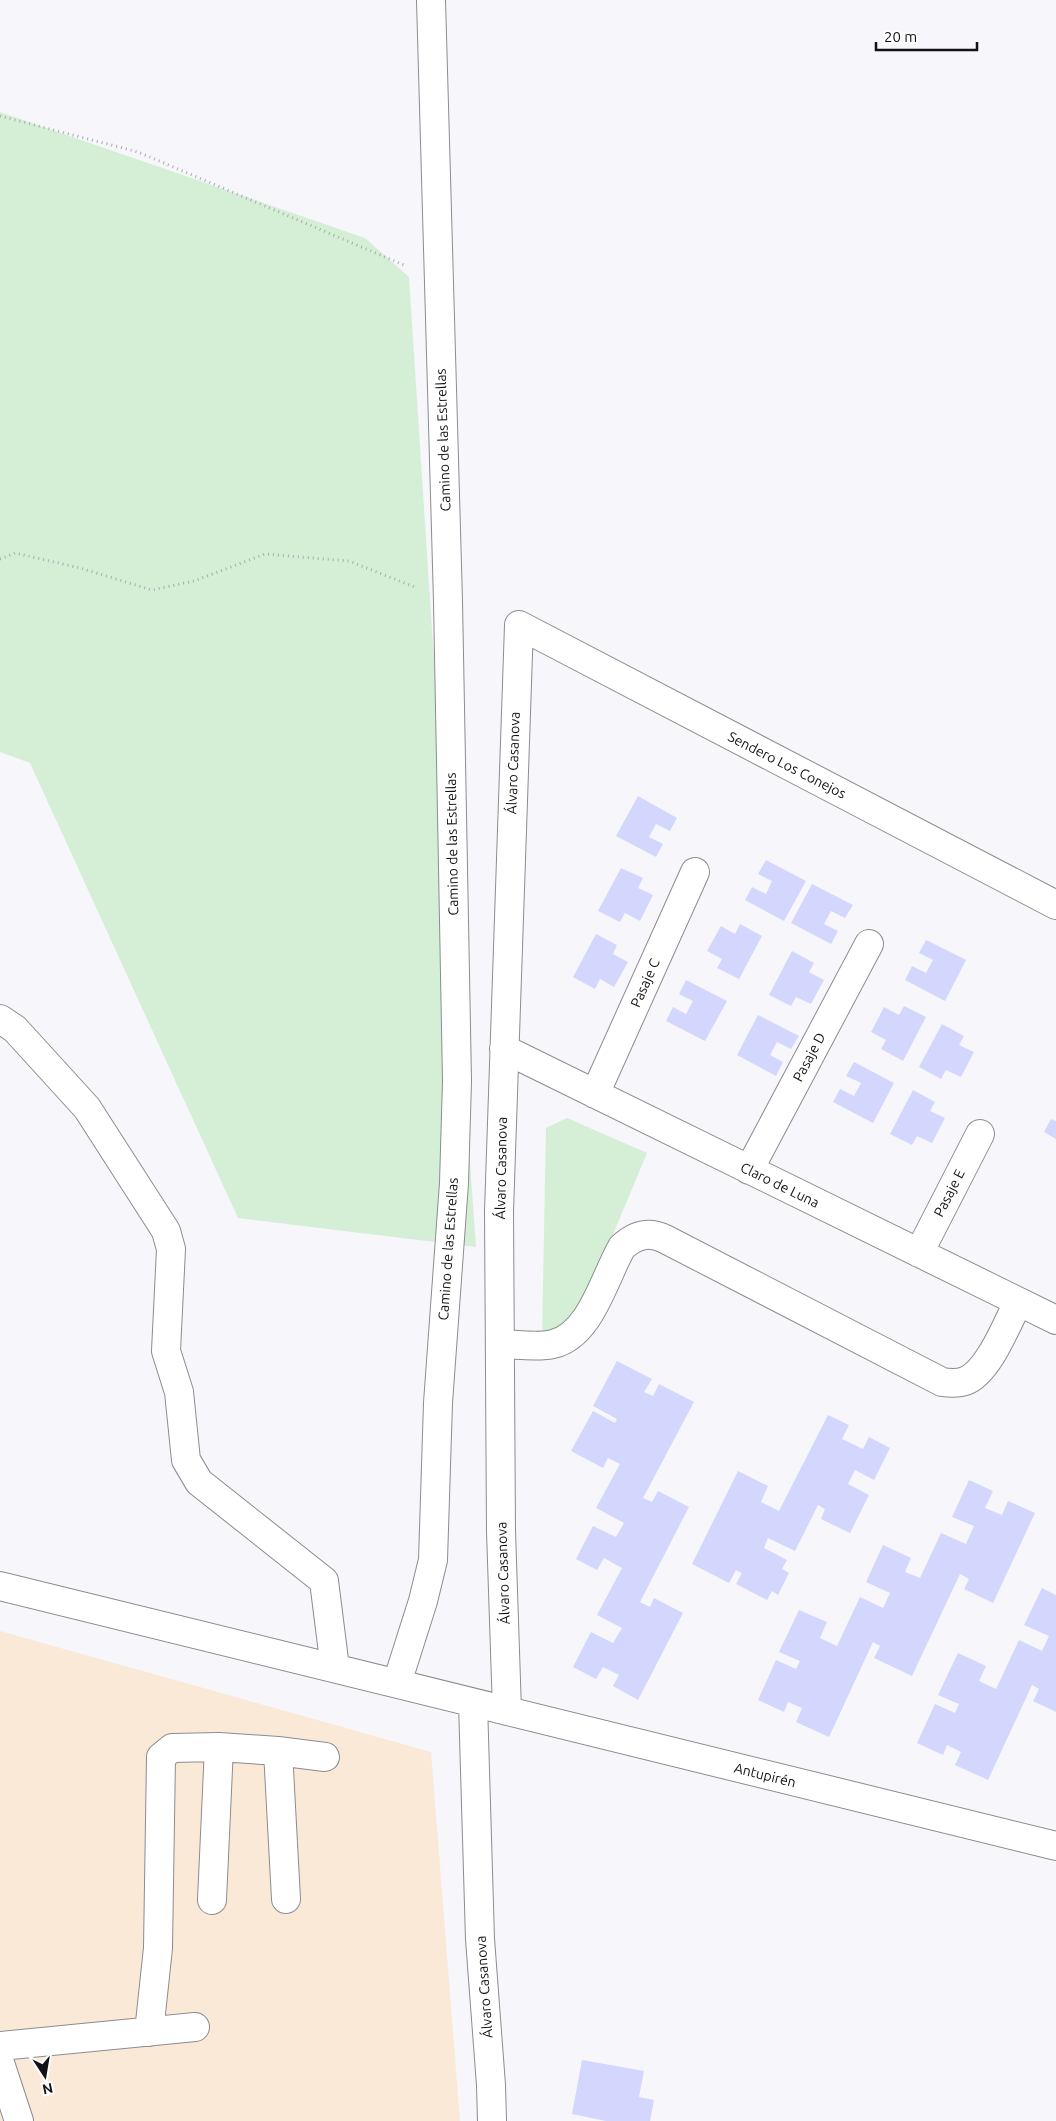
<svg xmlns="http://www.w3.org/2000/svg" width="1056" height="2121" viewBox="0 0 1056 2121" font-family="Ubuntu,sans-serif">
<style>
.industrial{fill:#fbe9d8}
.green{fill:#d5efd7}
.building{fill:#d3d7fd}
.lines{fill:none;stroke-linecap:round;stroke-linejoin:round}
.minor-casing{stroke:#8c8c90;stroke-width:30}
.path{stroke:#ababaf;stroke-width:3;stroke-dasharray:1 4;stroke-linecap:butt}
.minor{stroke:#fff;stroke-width:28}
.labels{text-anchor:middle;stroke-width:4;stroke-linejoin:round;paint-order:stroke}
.street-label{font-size:14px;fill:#131315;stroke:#fff}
</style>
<rect width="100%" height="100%" fill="#f6f6fb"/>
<path class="industrial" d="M0 1631 431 1752 460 2121H0Z"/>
<path class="green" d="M0 112 365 238 409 277 431 615 476 1247 238 1218 30 763 0 752Z
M567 1118 647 1153 574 1328 542 1338 546 1128Z"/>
<path class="building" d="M638 796 677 818 670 831 656 824 649 837 663 844 656 857 616 836Z
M766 860 806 881 784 921 745 900 752 887 766 894 772 881 758 874Z
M621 868 643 878 638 888 653 895 640 921 625 913 620 922 598 911Z
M812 884 853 905 845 918 831 911 824 924 838 931 831 944 791 923Z
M740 924 762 936 739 979 717 968 722 959 707 951 721 926 735 934Z
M596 934 617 945 613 954 628 962 614 987 600 979 595 989 573 977Z
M926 940 966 960 945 1001 905 980 912 966 926 973 933 960 919 953Z
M792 951 814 963 809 972 824 980 811 1004 796 997 791 1006 769 995Z
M686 980 727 1001 705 1041 666 1021 673 1007 686 1014 693 1001 679 994Z
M904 1006 926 1017 903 1061 881 1049 886 1040 871 1032 884 1007 899 1015Z
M758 1015 799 1036 791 1049 777 1042 770 1055 783 1062 776 1076 737 1055Z
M942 1024 964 1036 959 1045 974 1052 961 1077 946 1070 941 1079 919 1067Z
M854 1062 894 1083 873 1123 833 1102 840 1089 854 1096 861 1083 846 1076Z
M913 1090 935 1102 930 1111 945 1118 932 1143 917 1136 912 1145 890 1134Z
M1051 1119 1056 1121V1139L1044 1132Z
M617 1361 652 1379 644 1392 653 1396 659 1384 694 1402 643 1498 652 1502 658 1491 689 1507 640 1602 650 1607 654 1598 683 1613 638 1700 613 1686 619 1675 603 1667 596 1679 573 1667 591 1632 613 1643 622 1628 597 1615 622 1568 604 1558 597 1570 576 1559 593 1526 616 1537 624 1523 596 1508 620 1464 608 1458 603 1468 571 1451 593 1411 615 1423 617 1419 593 1406Z
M828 1415 849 1425 842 1439 863 1449 869 1437 890 1448 874 1480 855 1470 848 1484 869 1495 850 1533 821 1519 825 1509 818 1505 795 1551 768 1538 764 1548 787 1560 782 1569 789 1573 778 1595 772 1591 767 1600 736 1584 742 1573 736 1570 729 1583 692 1564 738 1471 768 1486 761 1502 779 1511Z
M969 1480 993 1491 985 1508 1002 1515 1008 1501 1035 1513 993 1603 964 1589 969 1579 960 1574 912 1676 874 1658 880 1646 873 1642 829 1737 796 1722 802 1708 788 1702 784 1712 758 1700 776 1660 796 1669 800 1661 779 1652 799 1610 827 1622 820 1638 837 1646 860 1597 883 1608 890 1593 866 1582 883 1545 911 1558 905 1572 920 1578 941 1533 966 1544 974 1526 952 1517Z
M1042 1588 1056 1595V1712L1033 1701 1039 1689 1032 1685 988 1780 955 1765 961 1752 947 1745 943 1755 917 1743 935 1704 955 1713 959 1704 938 1695 958 1653 986 1666 979 1681 996 1689 1019 1640 1042 1651 1049 1636 1024 1625Z
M582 2060 644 2071 639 2097 654 2100 650 2121H606L572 2114Z"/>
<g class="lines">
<defs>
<path id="minor" d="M0 1019 15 1029 87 1108 166 1231 171 1249 166 1351 179 1392 186 1460 199 1482 324 1581 335 1668
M504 1049 1056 1320
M595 1094 695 872
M749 1170 869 944
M919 1253 980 1134
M500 1344C516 1344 537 1348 553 1344 591 1335 604 1278 622 1247 635 1235 649 1231 665 1239L942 1382C949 1383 957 1384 965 1381 988 1373 1007 1324 1018 1302
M0 1586 1056 1846
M397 1683 423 1601 433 1560 438 1403 454 1183 457 1081 448 601 431 0
M473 1703 480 1939 491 2085 492 2121
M507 1711 501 1531 499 1211 519 625 1056 905
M278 1751 286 1899
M212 1900 219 1747
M149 2032 158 1948 161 1757 172 1748 219 1747 278 1751 325 1757
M0 2046 195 2027
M0 2063 19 2121"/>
</defs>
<use href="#minor" class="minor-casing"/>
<path class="path" d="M0 116 138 152 406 266
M0 559 15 553 80 568 152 590 194 581 265 554 349 561 417 588"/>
<use href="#minor" class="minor"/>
</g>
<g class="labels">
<g class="street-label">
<text transform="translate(443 440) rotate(-92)" y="5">Camino de las Estrellas</text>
<text transform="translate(513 763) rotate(-88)" y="5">Álvaro Casanova</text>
<text transform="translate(787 765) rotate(27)" y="5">Sendero Los Conejos</text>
<text transform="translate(452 844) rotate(-91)" y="5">Camino de las Estrellas</text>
<text transform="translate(645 983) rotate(-66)" y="5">Pasaje C</text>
<text transform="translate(809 1057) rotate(-62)" y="5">Pasaje D</text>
<text transform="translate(501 1168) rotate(-89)" y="5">Álvaro Casanova</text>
<text transform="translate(780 1185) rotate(26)" y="5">Claro de Luna</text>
<text transform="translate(949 1193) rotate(-63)" y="5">Pasaje E</text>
<text transform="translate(448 1249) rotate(-86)" y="5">Camino de las Estrellas</text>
<text transform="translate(503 1573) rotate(-92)" y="5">Álvaro Casanova</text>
<text transform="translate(765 1775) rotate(14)" y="5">Antupirén</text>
<text transform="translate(484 1987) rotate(-94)" y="5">Álvaro Casanova</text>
</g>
</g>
<g transform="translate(45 2076) rotate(168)" stroke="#ffffff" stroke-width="4" paint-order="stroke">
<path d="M0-4L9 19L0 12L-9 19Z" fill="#131315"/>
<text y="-8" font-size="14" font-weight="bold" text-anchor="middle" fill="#131315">N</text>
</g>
<path d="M876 42v8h101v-8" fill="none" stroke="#131315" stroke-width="2.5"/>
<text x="884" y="42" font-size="15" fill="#131315" stroke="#ffffff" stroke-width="4" paint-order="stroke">20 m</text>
</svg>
